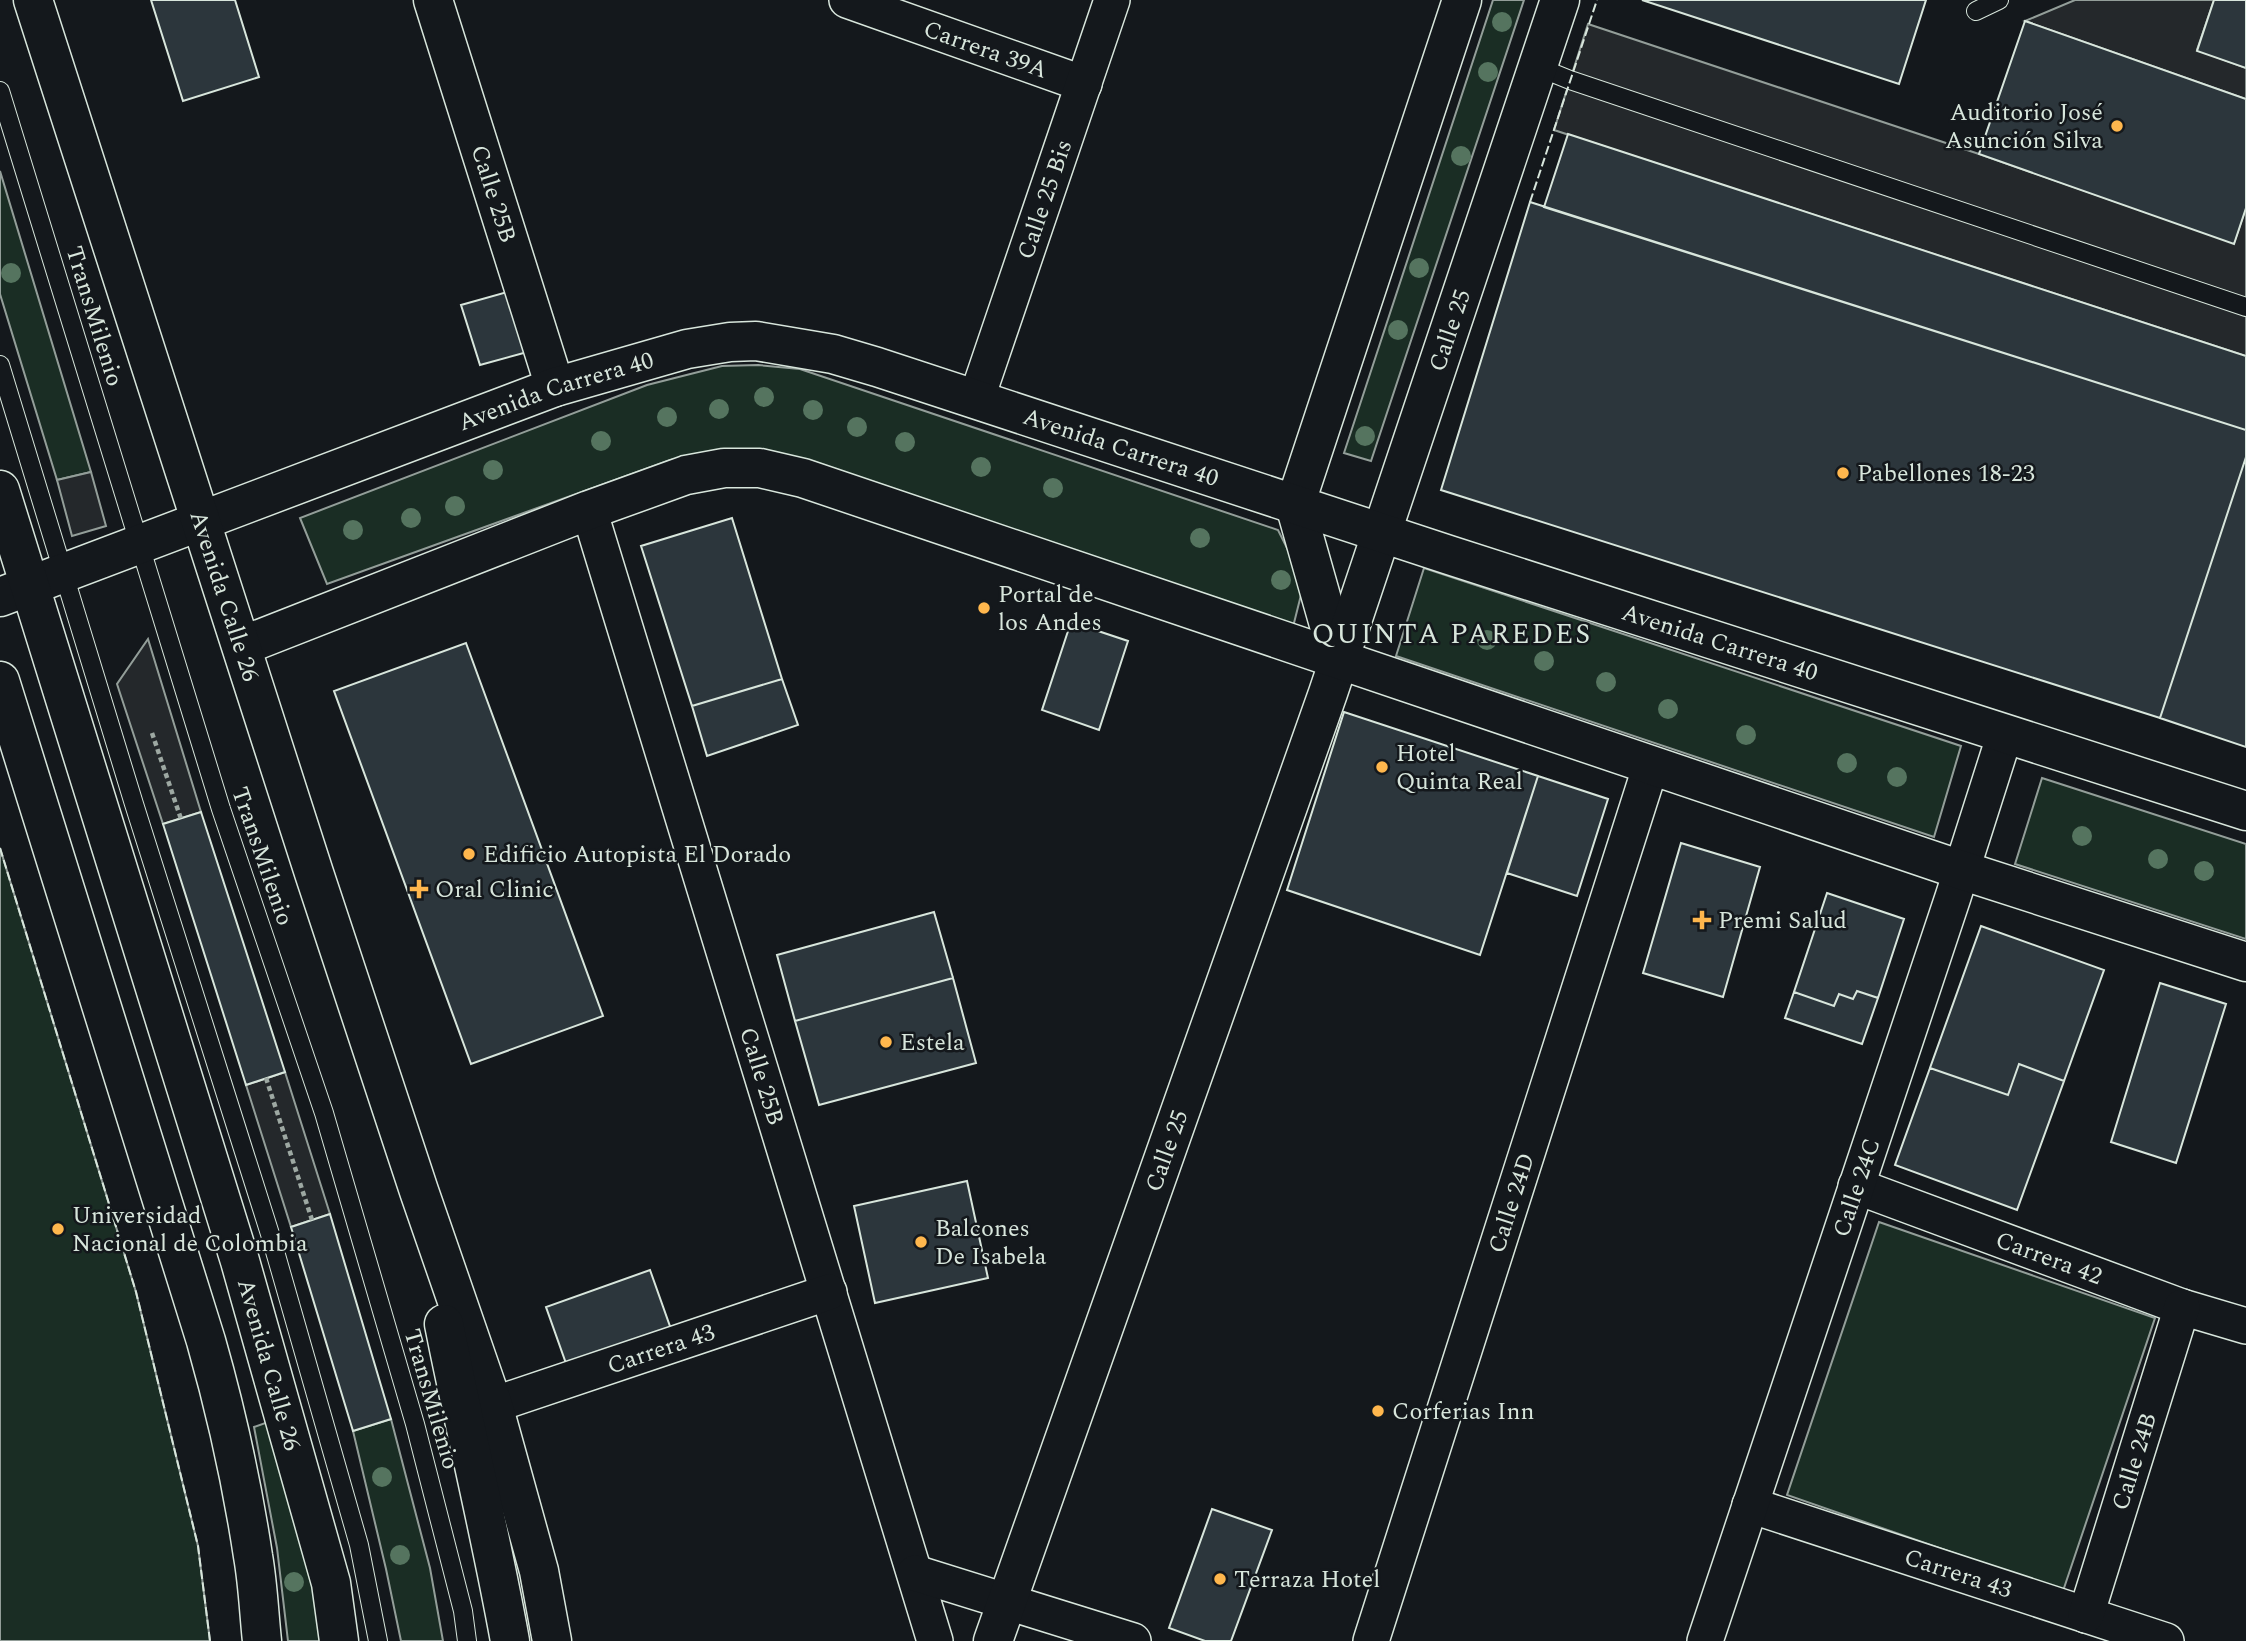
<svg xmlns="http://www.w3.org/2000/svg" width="2246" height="1641" viewBox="0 0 2246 1641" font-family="Spectral,serif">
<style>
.green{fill:#1a2d24;stroke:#939e99;stroke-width:2}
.parking{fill:#24282b;stroke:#939e99;stroke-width:2}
.building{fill:#2c363c;stroke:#d8e6dc;stroke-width:2}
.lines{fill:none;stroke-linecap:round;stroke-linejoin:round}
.service-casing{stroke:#d8e6dc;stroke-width:20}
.minor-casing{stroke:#d8e6dc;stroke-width:38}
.tertiary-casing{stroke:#d8e6dc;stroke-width:41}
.secondary-casing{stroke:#d8e6dc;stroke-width:41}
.primary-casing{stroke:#d8e6dc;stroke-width:41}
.path{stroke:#9da8a2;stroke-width:4.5;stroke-dasharray:5 3.5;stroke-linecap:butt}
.service{stroke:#14181c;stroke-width:18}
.minor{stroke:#14181c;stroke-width:35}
.tertiary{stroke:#14181c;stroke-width:38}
.secondary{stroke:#14181c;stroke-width:38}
.primary{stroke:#14181c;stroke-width:38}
.fence{stroke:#d8e6dc;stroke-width:2;stroke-dasharray:9 3.5;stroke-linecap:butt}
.tree{fill:#55745f}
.poi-dot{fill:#ffb74d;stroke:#14181c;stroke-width:2.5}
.labels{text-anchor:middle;stroke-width:5;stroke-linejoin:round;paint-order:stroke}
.street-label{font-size:24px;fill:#d8e6dc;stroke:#14181c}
.poi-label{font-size:24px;fill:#d8e6dc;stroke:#14181c;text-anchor:start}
.quarter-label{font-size:28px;letter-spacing:2px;fill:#d8e6dc;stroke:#14181c}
</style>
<rect width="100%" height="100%" fill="#14181c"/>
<path class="green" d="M1493 0H1524L1371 461 1344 453Z
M0 171 91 472 57 480 0 294Z
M758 365 800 369 1278 530 1293 560 1301 595 1293 627 716 451 670 460 327 584 300 518 647 385 722 366Z
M1424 568 1961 746 1934 837 1396 656Z
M2042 778 2246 844V939L2015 864Z
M0 848 136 1292 198 1546 210 1641H0Z
M1879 1222 2155 1318 2063 1591 1787 1495Z
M391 1419 430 1568 443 1641H401L386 1569 353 1431Z
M271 1421 299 1518 324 1641H288L277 1548 254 1427Z"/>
<path class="parking" d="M2075 0H2214L2197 50 2246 68V99L2025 21Z
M1588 24 1979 154 2234 243 2246 208V356L1554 130Z
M91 472 106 526 72 536 57 480Z
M148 639 201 812 163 824 117 684Z
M285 1072 330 1214 291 1227 246 1085Z"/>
<path class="building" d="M151 0H235L259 77 183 101Z
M1642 0H1926L1899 84Z
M2214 0H2246V68L2197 51Z
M2025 21 2246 99V208L2234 244 1979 154Z
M1568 134 2246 356V430L1544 207Z
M1530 202 2246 430V457L2160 718 1441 490Z
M511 291 531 351 480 365 461 305Z
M2246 457V747L2160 718Z
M732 518 782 679 692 706 641 546Z
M1071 622 1128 641 1099 730 1042 710Z
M466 643 603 1016 471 1064 334 691Z
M782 679 798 725 707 756 692 706Z
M1344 712 1538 776 1480 955 1287 890Z
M1538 776 1608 799 1577 896 1507 873Z
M201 812 285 1072 246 1085 163 824Z
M1681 843 1760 867 1723 997 1643 973Z
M1827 893 1904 919 1878 998 1857 991 1853 999 1839 994 1834 1006 1794 992Z
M934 912 953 978 795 1021 777 955Z
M1981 926 2104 970 2064 1081 2019 1064 2008 1095 1930 1068Z
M953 978 976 1063 819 1105 795 1021Z
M2160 983 2226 1004 2176 1163 2111 1142Z
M1857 991 1878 998 1862 1044 1785 1018 1794 992 1834 1006 1839 994 1853 999Z
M2019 1064 2064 1081 2017 1210 1895 1165 1930 1068 2008 1095Z
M967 1181 988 1278 875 1303 854 1206Z
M330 1214 391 1419 353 1431 291 1227Z
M650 1270 672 1332 568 1369 546 1307Z
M1212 1509 1272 1530 1231 1641H1205L1169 1628Z"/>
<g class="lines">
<defs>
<path id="service" d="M1976 11 1999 0
M1538 67 1570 80 2246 307
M0 91 221 809 324 1113 415 1424 463 1611 467 1641
M0 365 134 804 270 1234 359 1545 378 1641"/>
<g id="minor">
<path id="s1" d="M847 0 1084 84"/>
<path id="s2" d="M976 400 1112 0"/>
<path id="s3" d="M589 510 935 1641"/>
<path id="s4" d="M1856 1186 2182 1307 2246 1326"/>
<path id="s5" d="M493 1405 829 1292"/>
<path id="s6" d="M1750 1505 2166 1641"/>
<path d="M915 1573 1133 1641"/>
<path id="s7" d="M2086 1615 2182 1307"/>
<path id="s8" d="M1371 1641 1651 765"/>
<path id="s9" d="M1705 1641 1953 897 2005 734"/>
</g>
<g id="tertiary">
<path id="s10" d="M433 0 555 387"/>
<path d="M1339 660 1295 505 1462 0"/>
<path id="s11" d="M993 1641 1328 693 1560 0"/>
</g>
<g id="secondary">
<path id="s12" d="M0 597 555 387 687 349 730 342 756 341 833 354 877 367 1449 555 2246 811"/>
<path d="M242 646 589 510 686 475 724 468H760L803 478 1961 870 2246 962"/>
</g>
<g id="primary">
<path id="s13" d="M33 0 314 873 419 1191 493 1405 539 1571 552 1641"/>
<path id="s14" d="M0 490 240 1261 331 1583 339 1641"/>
<path d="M0 681 206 1341C226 1411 242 1483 253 1556 258 1584 259 1613 262 1641"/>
<path d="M444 1324C465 1430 491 1535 510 1641"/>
</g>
</defs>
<use href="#service" class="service-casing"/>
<use href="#minor" class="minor-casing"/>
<use href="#tertiary" class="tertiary-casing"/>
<use href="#secondary" class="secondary-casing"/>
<use href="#primary" class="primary-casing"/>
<path class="path" d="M152 733 181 819
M266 1078 312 1220"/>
<use href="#service" class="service"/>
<use href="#minor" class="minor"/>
<use href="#tertiary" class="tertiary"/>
<use href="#secondary" class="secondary"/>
<use href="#primary" class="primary"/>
<path class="fence" d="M1530 202 1597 0
M0 848 136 1292 198 1546 210 1641"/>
</g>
<g class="tree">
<circle cx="1502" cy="22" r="10"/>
<circle cx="1488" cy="72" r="10"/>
<circle cx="1461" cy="156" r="10"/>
<circle cx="1419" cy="268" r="10"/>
<circle cx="11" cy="273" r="10"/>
<circle cx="1398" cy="330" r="10"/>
<circle cx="764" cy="397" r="10"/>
<circle cx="719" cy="409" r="10"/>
<circle cx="813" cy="410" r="10"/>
<circle cx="667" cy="417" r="10"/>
<circle cx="857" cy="427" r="10"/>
<circle cx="1365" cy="436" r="10"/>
<circle cx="601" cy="441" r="10"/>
<circle cx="905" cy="442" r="10"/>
<circle cx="981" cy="467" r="10"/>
<circle cx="493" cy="470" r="10"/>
<circle cx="1053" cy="488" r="10"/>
<circle cx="455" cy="506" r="10"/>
<circle cx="411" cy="518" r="10"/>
<circle cx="353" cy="530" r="10"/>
<circle cx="1200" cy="538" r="10"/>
<circle cx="1281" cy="580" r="10"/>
<circle cx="1487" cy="640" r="10"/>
<circle cx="1544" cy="661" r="10"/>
<circle cx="1606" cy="682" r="10"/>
<circle cx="1668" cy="709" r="10"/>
<circle cx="1746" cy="735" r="10"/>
<circle cx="1847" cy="763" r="10"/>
<circle cx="1897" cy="777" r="10"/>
<circle cx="2082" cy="836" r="10"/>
<circle cx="2158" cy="859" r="10"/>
<circle cx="2204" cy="871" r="10"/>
<circle cx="382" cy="1477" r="10"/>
<circle cx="400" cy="1555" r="10"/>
<circle cx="294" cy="1582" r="10"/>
</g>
<g class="poi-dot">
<circle cx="2117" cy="126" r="7"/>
<circle cx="1843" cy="473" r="7"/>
<circle cx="984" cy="608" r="7"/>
<circle cx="1382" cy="767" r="7"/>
<circle cx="469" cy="854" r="7"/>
<path d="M415.5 878.5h7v7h7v7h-7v7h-7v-7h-7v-7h7z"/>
<path d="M1698.5 909.5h7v7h7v7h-7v7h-7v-7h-7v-7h7z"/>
<circle cx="886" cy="1042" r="7"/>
<circle cx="58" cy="1229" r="7"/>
<circle cx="921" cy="1242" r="7"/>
<circle cx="1378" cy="1411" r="7"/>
<circle cx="1220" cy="1579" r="7"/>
</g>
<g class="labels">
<g class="street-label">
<text dy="8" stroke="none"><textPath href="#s1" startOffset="147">Carrera 39A</textPath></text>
<text dy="8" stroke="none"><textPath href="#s10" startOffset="203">Calle 25B</textPath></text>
<text dy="8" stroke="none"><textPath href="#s2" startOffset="212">Calle 25 Bis</textPath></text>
<text transform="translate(95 316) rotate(73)" y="8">TransMilenio</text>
<text dy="8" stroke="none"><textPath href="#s11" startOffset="1388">Calle 25</textPath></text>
<text dy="8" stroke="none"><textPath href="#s12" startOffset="593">Avenida Carrera 40</textPath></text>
<text dy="8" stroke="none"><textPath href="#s12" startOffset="1181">Avenida Carrera 40</textPath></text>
<text dy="8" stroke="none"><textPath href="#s13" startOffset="626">Avenida Calle 26</textPath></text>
<text dy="8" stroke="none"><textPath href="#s12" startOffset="1811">Avenida Carrera 40</textPath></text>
<text transform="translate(263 856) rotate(71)" y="8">TransMilenio</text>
<text dy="8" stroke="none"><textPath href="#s3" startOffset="592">Calle 25B</textPath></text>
<text dy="8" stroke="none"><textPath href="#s11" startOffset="520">Calle 25</textPath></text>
<text dy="8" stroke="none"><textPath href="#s9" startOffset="478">Calle 24C</textPath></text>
<text dy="8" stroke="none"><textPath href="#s8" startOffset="460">Calle 24D</textPath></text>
<text dy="8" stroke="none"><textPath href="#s4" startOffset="206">Carrera 42</textPath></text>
<text dy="8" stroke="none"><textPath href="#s5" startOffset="177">Carrera 43</textPath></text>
<text dy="8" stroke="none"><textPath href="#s14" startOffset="915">Avenida Calle 26</textPath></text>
<text transform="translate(432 1399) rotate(74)" y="8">TransMilenio</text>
<text dy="8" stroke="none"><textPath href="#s7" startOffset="161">Calle 24B</textPath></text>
<text dy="8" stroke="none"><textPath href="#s6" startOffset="219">Carrera 43</textPath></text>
</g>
<g class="poi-label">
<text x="2103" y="120" text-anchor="end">Auditorio José<tspan x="2103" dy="28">Asunción Silva</tspan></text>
<text x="1857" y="481">Pabellones 18-23</text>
<text x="998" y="602">Portal de<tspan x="998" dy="28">los Andes</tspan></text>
<text x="1396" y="761">Hotel<tspan x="1396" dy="28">Quinta Real</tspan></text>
<text x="483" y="862">Edificio Autopista El Dorado</text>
<text x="435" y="897">Oral Clinic</text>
<text x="1718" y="928">Premi Salud</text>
<text x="900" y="1050">Estela</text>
<text x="72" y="1223">Universidad<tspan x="72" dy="28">Nacional de Colombia</tspan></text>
<text x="935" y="1236">Balcones<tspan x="935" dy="28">De Isabela</tspan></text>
<text x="1392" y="1419">Corferias Inn</text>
<text x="1234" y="1587">Terraza Hotel</text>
</g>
<g class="quarter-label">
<text x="1452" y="643">QUINTA PAREDES</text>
</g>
</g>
</svg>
